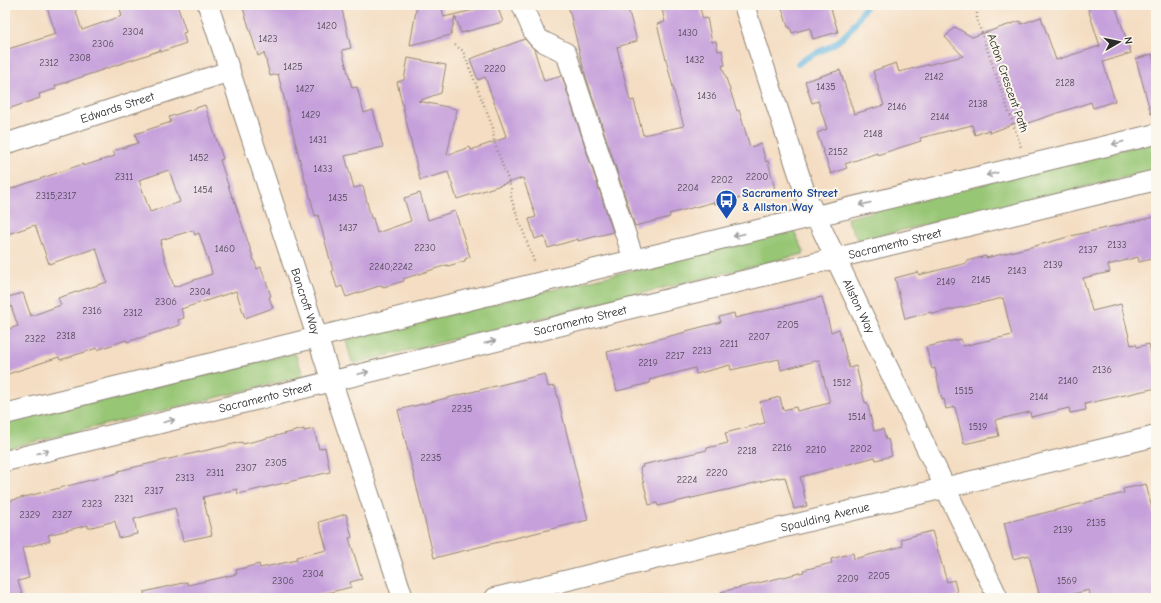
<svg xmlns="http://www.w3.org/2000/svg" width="1161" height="603" viewBox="0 0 1161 603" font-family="'Comic Neue',sans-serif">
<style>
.green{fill:#97c674;stroke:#617850}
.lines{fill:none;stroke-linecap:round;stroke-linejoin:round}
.stream{stroke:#65b5e0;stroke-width:6}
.building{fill:#c6a0db;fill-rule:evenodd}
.minor-casing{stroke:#908476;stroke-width:22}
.path{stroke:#908476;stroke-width:2.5;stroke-dasharray:1 3;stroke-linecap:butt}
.minor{stroke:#fff;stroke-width:20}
.oneway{stroke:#a0a0a0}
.labels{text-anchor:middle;stroke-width:4;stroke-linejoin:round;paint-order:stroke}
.number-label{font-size:10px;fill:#524857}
.street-label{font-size:12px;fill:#2b2b2b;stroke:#fbf7ec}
.transit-label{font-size:12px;font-weight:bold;fill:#164399;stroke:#fbf7ec;text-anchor:start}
</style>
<rect width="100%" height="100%" fill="#fbf7ec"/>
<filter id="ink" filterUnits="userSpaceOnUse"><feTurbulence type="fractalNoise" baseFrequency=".025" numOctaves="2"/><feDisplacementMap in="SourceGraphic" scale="8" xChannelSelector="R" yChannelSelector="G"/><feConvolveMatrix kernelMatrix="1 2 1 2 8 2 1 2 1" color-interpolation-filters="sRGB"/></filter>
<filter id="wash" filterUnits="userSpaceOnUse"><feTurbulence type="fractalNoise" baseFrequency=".012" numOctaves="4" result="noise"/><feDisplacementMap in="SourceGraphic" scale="16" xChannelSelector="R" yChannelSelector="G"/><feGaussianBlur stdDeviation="0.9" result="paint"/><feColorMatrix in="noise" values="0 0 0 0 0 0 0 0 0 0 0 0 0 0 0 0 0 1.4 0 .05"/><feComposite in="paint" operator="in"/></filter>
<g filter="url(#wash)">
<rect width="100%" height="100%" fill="#f4ddc2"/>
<path class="green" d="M1156 141V170L860 240 857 239 847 219V218Z
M793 231 795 233 804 252 803 254 356 363 352 362 346 341V340Z
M295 353 303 374 301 377 5 449V422Z"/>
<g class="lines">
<path class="stream" d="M798 64C809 54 822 52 834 44 849 35 858 20 866 5"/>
</g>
<g id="blocks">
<path class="building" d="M46 5H74L82 30 122 16 119 5H177L186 32 183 33 186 43 161 52V50L55 86 56 89 39 94 40 98 5 110V50L56 34Z
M242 5H341L351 48 342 50 352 88 357 87 364 113 373 110 383 147 345 156 354 188 363 186 371 218H373L377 233 411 221 404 198 420 193 428 220 455 211 470 257 465 259V261L448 266 447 265 403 279 404 281 383 287 382 285 346 297 342 286 337 288 332 271H333L318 215 315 216 307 184H306L278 74 270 76 264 53 258 56Z
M417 5H441L444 17 482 8 481 5H497L503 22 461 33 455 16 451 35 410 45Z
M568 5H627L637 41 617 47 630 101 634 100 643 135 684 126 677 103 657 24 665 22 661 5H699L703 19 707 18 712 42 716 41 718 51 722 50 725 65 722 66 737 111 739 110 750 147 761 144 766 162 768 161 775 190 714 204V202L669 214 670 217 635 226 584 71Z
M792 5H830L838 32 813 39 810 28 792 33 790 27H788L782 8Z
M1089 5H1115L1131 53 1103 62 1115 101 1093 108 1091 102 1022 125 1021 121 990 133 989 130 975 135 972 125 920 138 921 141 877 155V153L845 164 847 168 831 174 817 133 827 129 818 101 812 103 805 81 840 70 854 114 884 105 873 71 896 63 899 72 963 56 945 37 955 27 972 37 1020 21 1021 24 1041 17 1056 60 1100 46 1088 9 1090 8Z
M525 39 534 49 544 81 562 76 613 232 578 241V239L548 248 544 236 535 239 529 219 536 217 523 178 457 199 448 172 420 180 397 82 404 80 408 58 446 65 441 93 418 101 457 109 447 155 470 147 471 150 505 138V136H506L485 77 478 80 470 59Z
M1152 54 1156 68V113L1151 114 1136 59Z
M205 105 223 159 220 160 232 197H233L257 269 261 267 271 296 269 297 273 308 245 318 236 291 181 309 184 318 178 320 180 325 127 342 126 340 97 350V348L60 360 59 357 5 375V330L18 326 8 297 23 293 31 316 61 305 58 298 107 282 96 248 49 264 35 225 5 235V191L83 164V166L115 156 113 151 138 143 135 134 171 122 169 117ZM169 170 180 202 150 212 139 180ZM193 230 195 235 199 233 211 269 212 274 174 287 160 244H162L161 240Z
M1154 217 1156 227V258L1139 262 1138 257 1108 265 1110 272 1083 278 1092 311 1121 304 1131 345 1136 344 1137 347 1149 344 1156 374V388L1085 404 1086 410 1070 413 1069 408 1031 417 1030 412 995 420 999 436 964 444 955 407 946 409 944 399 942 400 935 368 932 369 926 347 961 339 963 346 1012 335 1003 298 932 314 931 312 905 319 895 278 918 272 919 275 967 263V261L986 256V258L1043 244 1075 235Z
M822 297 831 332 839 329 849 368 856 366 865 403 867 402 874 431 883 429 886 440 888 439 892 456 876 460 875 457 800 477 807 506 794 509 785 477 778 478V477L735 488 658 506 657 503 649 505 640 468 643 467 642 465 707 450V448L728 443 725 433 765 423 760 402 780 397 783 410 796 407 797 411 830 403 819 360 781 370 779 359 731 370 730 365 696 374 695 368 649 380 650 383 617 391 607 352 686 332V331L721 322 719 317 734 313 735 318Z
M545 374 548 387 555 386 588 520 434 558 398 410Z
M304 429V431L314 429 319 449 325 447 330 472 238 494 237 489 203 497 212 535 183 541 175 508 134 519 137 534 119 538 115 521 88 528V525L48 535 50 541 22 548 29 578 18 581 23 598H5V502L118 473V471L242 442 243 444Z
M1146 484 1156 525V598H1090L1089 590 1057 598H1040L1029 555 1013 559 1004 523 1124 493 1123 489Z
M346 514 352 537 349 538 362 579 350 582 351 587 307 598H145L144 592 187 582 188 585 237 574 236 570 259 564 260 568 297 560 296 557 327 550 319 522Z
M932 531 947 582 954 580 958 596 951 598H722L721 592 804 572 803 570 832 563 831 559 853 553 854 559 903 546 901 539Z"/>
</g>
</g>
<g filter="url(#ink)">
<use href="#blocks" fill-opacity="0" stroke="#908476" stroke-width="1"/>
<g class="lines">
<defs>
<g id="minor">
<path id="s1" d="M208 5 403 598"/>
<path d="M522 5 534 33 540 40 566 53 634 260"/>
<path id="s2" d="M744 5 806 196 998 598"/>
<path id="s3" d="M5 144 230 71"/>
<path d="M5 414 542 282 1156 134"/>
<path id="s4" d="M5 461 1156 180"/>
<path id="s5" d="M495 598 1156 436"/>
</g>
</defs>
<use href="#minor" class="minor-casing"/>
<path class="path" d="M977 5V20L1021 147
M455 45 463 51 493 128 494 142 511 188V198L535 264"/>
<use href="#minor" class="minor"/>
</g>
<defs><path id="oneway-shaft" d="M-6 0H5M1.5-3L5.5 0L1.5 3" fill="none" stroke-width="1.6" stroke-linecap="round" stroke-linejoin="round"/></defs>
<g class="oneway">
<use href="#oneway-shaft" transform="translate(1118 143) rotate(166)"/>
<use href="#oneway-shaft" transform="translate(992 174) rotate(166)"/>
<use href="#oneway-shaft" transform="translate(865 204) rotate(166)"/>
<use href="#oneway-shaft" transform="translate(739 235) rotate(166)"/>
<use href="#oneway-shaft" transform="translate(490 342) rotate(-14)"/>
<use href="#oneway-shaft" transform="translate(363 373) rotate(-14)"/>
<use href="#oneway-shaft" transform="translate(169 421) rotate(-14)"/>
<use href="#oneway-shaft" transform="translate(43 452) rotate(-14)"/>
</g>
</g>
<defs>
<symbol id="bus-pin" viewBox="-11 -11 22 30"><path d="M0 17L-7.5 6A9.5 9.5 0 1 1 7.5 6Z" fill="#1a4fb4" stroke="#fbf7ec"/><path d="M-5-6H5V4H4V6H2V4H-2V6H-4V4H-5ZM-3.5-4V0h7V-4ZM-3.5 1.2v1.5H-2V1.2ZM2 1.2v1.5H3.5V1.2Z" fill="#fff"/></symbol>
</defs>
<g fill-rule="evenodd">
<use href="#bus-pin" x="714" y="188" width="25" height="34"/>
</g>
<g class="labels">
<g class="number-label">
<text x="327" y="29">1420</text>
<text x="133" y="35">2304</text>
<text x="688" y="36">1430</text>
<text x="268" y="42">1423</text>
<text x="103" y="47">2306</text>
<text x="80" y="61">2308</text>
<text x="695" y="63">1432</text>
<text x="49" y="66">2312</text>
<text x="293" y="70">1425</text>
<text x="495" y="72">2220</text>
<text x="934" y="80">2142</text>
<text x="1065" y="86">2128</text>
<text x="826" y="90">1435</text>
<text x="305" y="92">1427</text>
<text x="707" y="99">1436</text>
<text x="978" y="107">2138</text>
<text x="897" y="110">2146</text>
<text x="311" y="118">1429</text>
<text x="940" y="120">2144</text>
<text x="873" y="137">2148</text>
<text x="318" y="143">1431</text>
<text x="838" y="155">2152</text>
<text x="199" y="161">1452</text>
<text x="323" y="172">1433</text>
<text x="124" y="180">2311</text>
<text x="757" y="180">2200</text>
<text x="722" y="183">2202</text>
<text x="688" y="191">2204</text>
<text x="203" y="193">1454</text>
<text x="56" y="199">2315;2317</text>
<text x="338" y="201">1435</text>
<text x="348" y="231">1437</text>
<text x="1117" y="248">2133</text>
<text x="425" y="251">2230</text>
<text x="225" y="252">1460</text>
<text x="1088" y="253">2137</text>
<text x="1053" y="268">2139</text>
<text x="391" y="270">2240;2242</text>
<text x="1017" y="274">2143</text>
<text x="981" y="283">2145</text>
<text x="946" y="285">2149</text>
<text x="200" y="295">2304</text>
<text x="166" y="305">2306</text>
<text x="92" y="314">2316</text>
<text x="133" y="316">2312</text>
<text x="788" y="328">2205</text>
<text x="66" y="339">2318</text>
<text x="759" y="340">2207</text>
<text x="35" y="342">2322</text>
<text x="729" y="347">2211</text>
<text x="702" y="354">2213</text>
<text x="675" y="359">2217</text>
<text x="648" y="366">2219</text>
<text x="1102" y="373">2136</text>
<text x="1068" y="384">2140</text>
<text x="842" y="386">1512</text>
<text x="964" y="394">1515</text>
<text x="1039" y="400">2144</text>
<text x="462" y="412">2235</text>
<text x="857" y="420">1514</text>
<text x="978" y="430">1519</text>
<text x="782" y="451">2216</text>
<text x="861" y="452">2202</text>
<text x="816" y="453">2210</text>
<text x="747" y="454">2218</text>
<text x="431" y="461">2235</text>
<text x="276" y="466">2305</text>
<text x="246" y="471">2307</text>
<text x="215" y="476">2311</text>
<text x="717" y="476">2220</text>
<text x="185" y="481">2313</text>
<text x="687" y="483">2224</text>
<text x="154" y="494">2317</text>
<text x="124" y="502">2321</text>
<text x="92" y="507">2323</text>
<text x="30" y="518">2329</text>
<text x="62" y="518">2327</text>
<text x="1096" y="526">2135</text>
<text x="1063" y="533">2139</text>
<text x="313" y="577">2304</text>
<text x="879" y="579">2205</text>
<text x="848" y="582">2209</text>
<text x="283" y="584">2306</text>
<text x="1067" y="584">1569</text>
</g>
<g class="street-label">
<text transform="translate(1008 83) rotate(71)" y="4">Acton Crescent Path</text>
<text dy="4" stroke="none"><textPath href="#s3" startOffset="118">Edwards Street</textPath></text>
<text dy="4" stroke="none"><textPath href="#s4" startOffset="916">Sacramento Street</textPath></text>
<text dy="4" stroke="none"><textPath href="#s1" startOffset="312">Bancroft Way</textPath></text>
<text dy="4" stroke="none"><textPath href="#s2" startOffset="323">Allston Way</textPath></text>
<text dy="4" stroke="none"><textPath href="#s4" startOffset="592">Sacramento Street</textPath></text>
<text dy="4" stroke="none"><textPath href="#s4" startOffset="268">Sacramento Street</textPath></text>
<text dy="4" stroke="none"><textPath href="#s5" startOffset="340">Spaulding Avenue</textPath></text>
</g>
<g class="transit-label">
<text x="742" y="197">Sacramento Street<tspan x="742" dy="14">&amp; Allston Way</tspan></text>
</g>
</g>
<rect width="1161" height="603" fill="none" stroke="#fbf7ec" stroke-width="20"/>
<g transform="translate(1119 42) rotate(81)" stroke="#fbf7ec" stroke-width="3" paint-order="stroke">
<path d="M0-3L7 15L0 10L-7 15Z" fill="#2b2b2b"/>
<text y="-6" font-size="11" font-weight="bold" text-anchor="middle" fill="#2b2b2b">N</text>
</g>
</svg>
